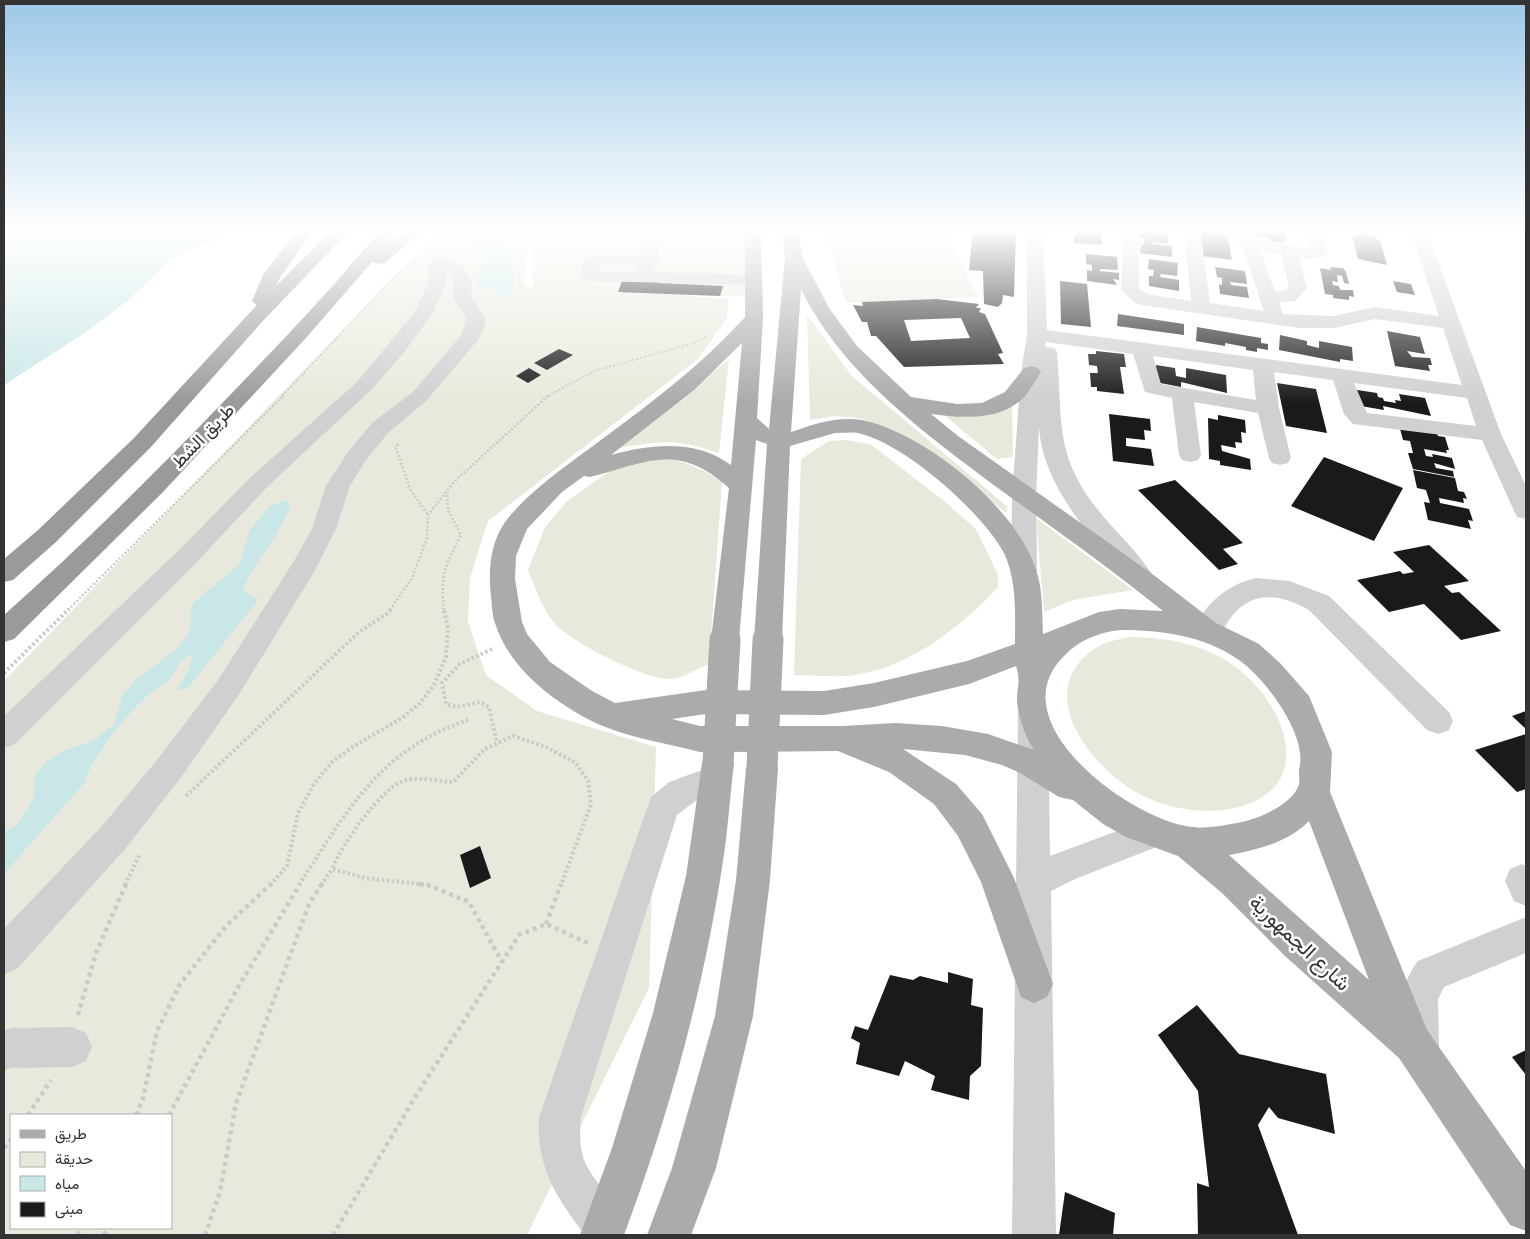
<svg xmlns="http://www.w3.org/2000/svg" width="1530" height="1239" viewBox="0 0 1530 1239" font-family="'Public Sans',Vazirmatn,sans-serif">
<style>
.green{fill:#e8e9dc;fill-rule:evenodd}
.water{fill:#cae7e8}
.building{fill:#1a1a1a;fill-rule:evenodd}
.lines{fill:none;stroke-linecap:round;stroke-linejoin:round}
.path-far3{stroke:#cacaca;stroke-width:2;stroke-dasharray:2 2;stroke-linecap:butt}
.path-far2{stroke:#cacaca;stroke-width:2.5;stroke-dasharray:2 2;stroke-linecap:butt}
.path-far1{stroke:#cacaca;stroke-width:4;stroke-dasharray:2.5 2.5;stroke-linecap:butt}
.path{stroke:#cacaca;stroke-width:4.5;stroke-dasharray:4 4;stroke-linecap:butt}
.minor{fill:#d0d0d0;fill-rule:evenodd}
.major{fill:#ababab;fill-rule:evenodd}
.highway{fill:#9a9a9a;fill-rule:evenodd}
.major-bridge{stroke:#ababab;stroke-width:31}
.labels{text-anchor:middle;stroke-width:5;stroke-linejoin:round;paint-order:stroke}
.street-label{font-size:18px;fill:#333;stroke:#fff}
.near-street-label{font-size:21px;fill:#333;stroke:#fff}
</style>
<rect width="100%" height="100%" fill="#fff"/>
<path class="green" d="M440 229H529L524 286 533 287 532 229H748L746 296 677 295 729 299 727 318 698 359 488 521 470 578 468 622 486 675 537 711 656 747 649 988 527 1235H4V681ZM11 1115H171V1228H11Z
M825 229H945L978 297 846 303Z
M807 315 852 376 1008 507 1006 513 972 485 885 427 859 418 835 416 810 420Z
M729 359 719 453C677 439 662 440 619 448Z
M1012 404 1013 457 997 459 944 415 972 417Z
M845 440 870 444 943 500 976 529 998 575V587C961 627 911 666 856 675 836 678 814 675 794 675L801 459 829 441Z
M665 458C687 462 703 469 722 482L709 664C698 668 685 677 673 679 649 682 573 643 556 625 543 611 535 588 528 570L545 527 567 501 610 471 635 462Z
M1036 518 1133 590 1073 600 1044 612Z
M1128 637C1162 637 1192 642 1222 658 1283 692 1326 791 1230 809 1198 815 1160 807 1132 790 1084 759 1032 687 1099 646 1107 641 1119 640 1128 637Z"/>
<path class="water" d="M4 229H243L185 252 170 260 130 299 83 334 4 385Z
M473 229 495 232 507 250 517 252 511 296 498 298 495 290 476 285 475 280 483 267 485 254 479 247H468L472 239 468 234Z
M286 500 290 508 275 537 247 579 243 590 258 600 187 689 177 691 188 671 193 655C177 658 179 669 171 678 164 686 154 690 146 697 123 719 95 753 84 783L4 874V832L17 824 27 810 34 796 35 775 47 761 61 752 96 739 114 724 123 695 134 681 179 647 188 634 191 625 190 613 194 602 240 564 249 531 270 506Z"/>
<path class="building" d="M973 229H1016L1014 297 1003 295 1002 303 998 307 984 304 983 271 969 270Z
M1077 229H1104V234L1087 232V234L1101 235 1102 245 1074 243V234L1078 235Z
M1140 229 1168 233V244L1153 242V244L1172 246V257L1140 253 1141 244 1144 245 1145 238 1139 237Z
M1257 229 1285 232 1286 239H1283V243L1270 241V238L1257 236Z
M1197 230 1227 234 1232 260 1202 256Z
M1358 233 1375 236 1376 239 1380 240 1387 265 1358 259 1352 235 1358 236Z
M1086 254 1117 257 1118 270 1100 269V271L1119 273V280L1113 279 1117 285 1087 281V270L1092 271V265L1086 264Z
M1149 259 1178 263 1177 276 1161 274 1160 277 1179 280V291L1149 286V276H1153L1154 270 1148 269Z
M1215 267 1245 271 1247 284 1230 282 1231 285 1247 287 1249 298 1220 294 1219 284 1222 285V278L1217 277Z
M1330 267 1343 268 1346 272 1349 284 1344 283 1342 276 1337 275 1338 282 1332 281 1333 285 1339 286 1340 290H1353L1354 297 1349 296V300L1333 298V295L1325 294 1320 268 1331 270Z
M623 278 660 279 659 283 723 286 720 296 618 292Z
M1060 281 1087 284 1091 327 1061 324Z
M1393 281 1411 284 1415 295 1397 292Z
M937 299 979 304 976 308H981L979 312 985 314 1003 353 998 354 1004 364 904 367 876 336H871L867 322H862L853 305 863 306 862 302ZM961 318 970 338 911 341 904 320Z
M1118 314 1184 324V335L1117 326Z
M1197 327 1261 338V343L1268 344V350L1257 348V352L1246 350V347L1225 343V346L1196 341Z
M1387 331 1420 337 1425 354 1407 351 1412 357 1430 358 1432 365H1428L1430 371 1395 366Z
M1280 335 1307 341V345L1319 348V341L1352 347 1353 361 1340 359V362L1279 350Z
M559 349 573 355 547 370 534 363Z
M1096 351 1124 354 1126 367H1120L1124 394 1097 391V387H1091L1090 373H1098L1097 366 1089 365 1088 354H1096Z
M1156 365 1175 368 1176 376 1186 378V368L1226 375 1227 393 1181 382V387L1155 382Z
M529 368 541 375 528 383 516 376Z
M1277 383 1316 389 1327 433 1286 426Z
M1351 389 1377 393 1378 397 1383 398 1384 401 1396 403 1395 400 1401 401 1399 394 1425 398 1431 416 1383 406 1384 410 1355 405Z
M1109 414 1150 419 1151 431 1144 430 1145 440 1126 438V446L1151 449 1154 466 1113 461Z
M1218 415 1245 420 1246 433 1241 432 1242 443 1235 442 1236 448 1221 445 1222 451 1250 459 1251 470 1220 465V461L1209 459 1208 418 1218 420Z
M1399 425 1437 432 1438 436 1445 437 1449 450H1446L1447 453 1424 449 1426 456 1433 457 1432 454 1452 458 1455 469 1434 463 1436 468 1453 471 1454 477 1413 469 1408 453H1413L1410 441 1403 440Z
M1324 457 1403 488 1374 541 1291 506Z
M1413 470 1455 478 1458 491 1464 492 1467 499 1463 498 1464 503 1439 498 1440 503 1469 509 1473 521 1468 520 1471 529 1428 520 1424 502 1430 503 1426 490 1417 488Z
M1175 480 1243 543 1223 549 1238 564 1219 570 1138 490Z
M1429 545 1469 581 1444 586 1452 593 1459 592 1501 631 1461 640 1424 604 1389 612 1357 580 1400 571 1403 574 1414 572 1393 552Z
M1526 711V729L1512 716Z
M1526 734V789L1517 792 1475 750Z
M480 846 491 878 470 888 460 855Z
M948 972 973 979 971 1005 983 1008 981 1066 970 1076 969 1100 931 1090 935 1076 905 1061 899 1076 856 1064 860 1043 851 1038 855 1026 868 1030 890 975 913 980 920 976 948 983Z
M1197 1005 1239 1054 1326 1074 1335 1134 1278 1118 1269 1107 1258 1125 1298 1235H1198L1197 1183 1209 1187 1198 1091 1158 1035Z
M1526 1050V1075L1512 1057Z
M1065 1192 1115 1213 1113 1235H1059Z"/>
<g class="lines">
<path class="path-far3" d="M282 396 398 273 417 261
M548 396 594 371 694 343 706 336"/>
<path class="path-far2" d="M398 444 396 448 410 489 428 515
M68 610 284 395
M390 610 412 578 427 538 428 515 454 482 549 395
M444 610C440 574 445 567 461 535L448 510 447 492"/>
<path class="path-far1" d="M492 649 460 664 442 683 446 704 457 707 480 702 489 707 497 743
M4 673 69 609
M186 796 359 632 388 613 391 609
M125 885 140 854
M270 885 287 866 298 813 314 784 332 762 354 746 402 718 420 703 434 685 446 657 448 628 444 609
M299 885C347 811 379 750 468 720
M321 885 332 869
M429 885 365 878 332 869C341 846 382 786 406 780 421 777 438 781 453 782L485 749 513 736 546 747 576 763 588 781 591 804 561 885"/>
<path class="path" d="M419 884 428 885 469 902 502 962
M546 924 561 884
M78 1015 96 953 126 884
M28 1115 51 1080
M136 1115 143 1099 157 1031 180 984 226 926 271 884
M169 1115 240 984 300 884
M4 1148 11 1139
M77 1235 81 1228
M104 1235 108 1228
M205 1235 220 1192 236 1103 309 904 322 884
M333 1235 417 1094 519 935 546 924 588 943"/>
<path class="minor" d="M648 229H664L654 272 754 275 760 276 763 280 760 284 754 285 592 281 586 280 579 273 586 258 593 255H641ZM601 264 638 265 636 272 598 271Z
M1027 229H1043L1047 330 1462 385 1443 328 1375 319 1334 328H1300L1142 305 1135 303 1121 290 1123 229H1139V288L1147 294 1191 301 1184 229H1200L1210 303 1264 311 1242 246 1213 229H1253L1256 239 1310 249 1306 229H1322L1328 252 1325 256 1311 259 1299 257 1307 288 1295 301 1279 302 1283 314 1334 316 1375 307 1439 316 1410 229H1426L1501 434 1526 486V519L1517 517 1514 511 1482 440 1353 424 1344 414 1333 380 1274 372 1279 408 1291 458 1288 463 1280 465 1272 463 1269 458 1258 413 1194 402 1201 455 1198 460 1190 462 1182 460 1179 455 1172 398 1145 392 1133 354 1046 342 1045 347 1054 348 1057 352C1063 419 1053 453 1098 510 1116 533 1140 553 1154 578L1150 585 1141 588 1132 585C1094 539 1043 489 1039 427L1036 497 1037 571 1033 578 1024 580 1015 578 1011 571 1012 497 1021 372 1027 335ZM1260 250 1281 254 1289 287 1284 291H1275ZM1153 356 1253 370 1256 400 1161 384ZM1354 383 1467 398 1476 426 1367 413Z
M438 258 460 263 472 282 471 298 485 318V326L478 340 427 400 388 433 365 461 350 486 336 529 314 572 238 696 179 780 126 848 17 969 4 974V929L102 826 157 760 218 680 294 561 312 529 326 486 348 452 372 423 413 392 462 334 466 318 453 298 454 282 447 271 446 284 432 314 402 355 371 390 267 487 195 564 15 744 4 748V716L177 552 251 477 357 382 414 313 428 284 429 263 432 259Z
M1256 578 1289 581 1329 596 1449 712 1453 721 1449 730 1438 734 1427 730 1309 610C1282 595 1254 589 1232 616 1227 622 1222 634 1215 638 1209 642 1203 640 1196 637L1192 630C1207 603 1226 585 1256 578Z
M1033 701 1044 704 1048 713 1050 856 1152 818 1164 822 1169 833 1164 844 1075 879 1051 891 1056 1235H1012L1018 713 1022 704Z
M716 765 727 769 732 779 727 789 698 799 677 815 581 1117C580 1131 579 1146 584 1160 594 1184 617 1201 627 1225L623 1235H585C556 1197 536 1167 539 1117L651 797 669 782Z
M1522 864 1526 866V906L1514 901 1505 881 1510 869Z
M1526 917V953L1444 987 1438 999 1439 1048 1433 1062 1419 1068 1405 1062C1392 1031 1397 988 1418 961Z
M72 1027 86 1033 92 1047 86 1061 72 1067 11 1068 4 1071V1031L11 1028Z"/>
<path class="major" d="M745 229H761L763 318 757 418 769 429 785 258 782 229H798L803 258 829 308 857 346 911 397 957 404 982 403 1005 392 1024 368 1031 366 1038 368 1041 372C1035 381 1029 393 1021 400 997 421 960 418 931 414L958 436 1151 573 1216 623 1259 644 1280 663 1309 696 1332 752 1330 792 1427 1030 1526 1171V1231L1510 1225 1399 1058 1285 956 1222 893 1178 856 1126 837 1103 824 1073 800 1059 797 1020 773 1002 765 965 755 903 749 956 784 982 814 1014 878 1053 984 1047 997 1034 1003 1021 997 981 882 958 836 934 804 889 772 838 751 725 752 729 753 734 763C730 796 728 829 723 861 704 988 669 1115 624 1235H580L612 1148 653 1013 686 876 702 763 707 753 710 752H700C669 744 627 737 598 724 556 704 509 669 495 623 492 615 492 605 491 597 488 569 490 541 508 518 534 487 569 464 601 440 654 401 700 366 745 317ZM801 289C843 375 927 435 1002 491 1056 530 1111 569 1163 611L1120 609 1099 612 1043 634C1042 614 1043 592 1037 573 1019 509 925 433 862 420 837 416 814 424 791 432ZM742 343 731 465C695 439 652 444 611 455L694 390ZM835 433C843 433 851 432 858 433 904 443 982 512 1004 553 1017 580 1015 614 1015 644L967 661 874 683 824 691 706 690 615 703 592 691 550 662 527 634 522 622 515 579 516 556 527 529 562 492 584 476 590 477C648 462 678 442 729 488L711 640 715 648 725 651 735 648 739 640 756 440 767 444 754 640 758 648 768 651 778 648 782 640 790 446ZM1120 630C1161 630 1203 635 1239 660 1263 677 1297 722 1300 753 1301 758 1300 765 1299 771 1299 776 1300 783 1298 787 1291 804 1262 817 1246 821 1227 825 1205 830 1186 826 1127 816 999 722 1063 657 1079 640 1097 633 1120 630ZM1016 666C1021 681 1017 686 1017 701 1018 717 1025 736 1034 750L988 734 942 726 895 723 843 726H700L672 719 706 714 824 715 874 707 969 684ZM1309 821 1369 980 1229 855C1257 850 1289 842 1309 821Z
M762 754 773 758 778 768 770 880 753 1016 716 1168 691 1235H647L672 1168 715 1016 736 880 746 768 751 758Z"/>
<path class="highway" d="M298 229H315L281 276 276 286 333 229H351L261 323 150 448 56 542 13 580 4 582V559L38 530 134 438 257 305 252 301 263 275Z
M381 229H398L386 245 406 229H424L385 263 379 264 372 262 305 339 163 492 14 639 4 642V615C83 545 158 470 231 394 283 340 334 287 381 229Z"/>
<path class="major-bridge" d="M718 763 725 640
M762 768 768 640"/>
</g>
<linearGradient id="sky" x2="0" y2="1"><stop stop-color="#9cc8e8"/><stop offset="0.57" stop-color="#fff"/><stop offset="1" stop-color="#fff" stop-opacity="0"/></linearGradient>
<rect width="1530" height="403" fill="url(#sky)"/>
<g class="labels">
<g class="street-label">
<text transform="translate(203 436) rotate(-46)" y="6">طريق الشط</text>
</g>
<g class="near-street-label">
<text transform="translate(1300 943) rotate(43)" y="7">شارع الجمهورية</text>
</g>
</g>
<rect width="1530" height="1239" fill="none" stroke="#333333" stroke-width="10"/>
<rect x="10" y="1114" width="162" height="115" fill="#ffffff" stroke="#adadad"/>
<rect x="20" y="1130" width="25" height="8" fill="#ababab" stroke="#adadad"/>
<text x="55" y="1139" font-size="15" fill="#333333">طريق</text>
<rect x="20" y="1152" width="25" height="15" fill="#e8e9dc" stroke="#adadad"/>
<text x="55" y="1164" font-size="15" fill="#333333">حديقة</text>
<rect x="20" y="1176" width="25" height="15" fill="#cae7e8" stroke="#adadad"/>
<text x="55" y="1189" font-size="15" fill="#333333">مياه</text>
<rect x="20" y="1202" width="25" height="15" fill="#1a1a1a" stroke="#adadad"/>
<text x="55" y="1214" font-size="15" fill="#333333">مبنى</text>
</svg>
